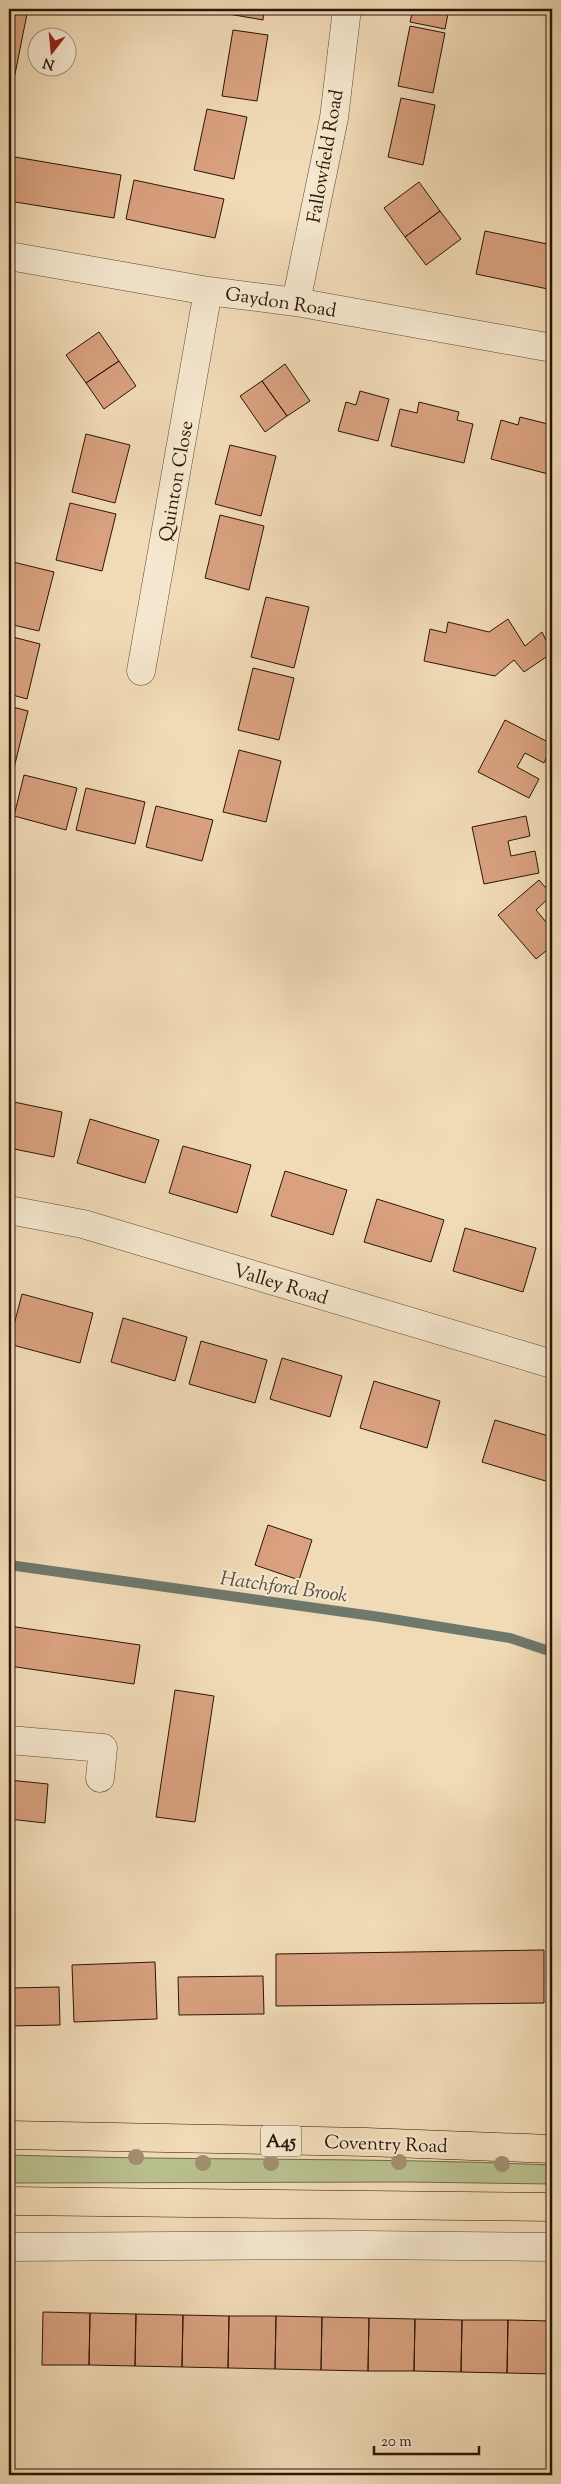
<svg xmlns="http://www.w3.org/2000/svg" width="561" height="2484" viewBox="0 0 561 2484" font-family="'Sorts Mill Goudy',serif">
<style>
.green{fill:#b9c08e;stroke:#726a49}
.lines{fill:none;stroke-linecap:round;stroke-linejoin:round}
.stream{stroke:#6f786c;stroke-width:10}
.building{fill:#d9a180;stroke:#2c1404}
.minor-casing{stroke:#5d4631;stroke-width:29}
.highway-casing{stroke:#2c1404;stroke-width:29}
.minor{stroke:#f6e8d0;stroke-width:28}
.highway{stroke:#f1dbb7;stroke-width:28}
.tree{fill:#a08f6f}
.labels{text-anchor:middle;stroke-width:4;stroke-linejoin:round;paint-order:stroke}
.shield{fill:#f6e8d0;stroke:#695441;stroke-width:1}
.shield-label{font-size:18px;font-weight:bold;fill:#2c1404}
.street-label{font-size:19px;fill:#2c1404;stroke:#f6e8d0}
.water-label{font-size:20px;font-style:italic;fill:#534e41;stroke:#f6e8d0}
</style>
<rect width="100%" height="100%" fill="#f1dbb7"/>
<filter id="stains"><feTurbulence type="fractalNoise" baseFrequency=".004" numOctaves="4"/><feColorMatrix values="0 0 0 0 .2 0 0 0 0 .09 0 0 0 0 .02 0 0 0 .5 -.17"/></filter>
<radialGradient id="worn" r=".72"><stop offset=".6" stop-color="#630" stop-opacity="0"/><stop offset="1" stop-color="#630" stop-opacity=".3"/></radialGradient>
<path class="green" d="M9 2155C190 2161 371 2157 552 2165V2184L407 2182 9 2183Z"/>
<g class="lines">
<path class="stream" d="M9 1565 380 1617 510 1638 552 1652"/>
</g>
<path class="building" d="M9 9H28L9 104Z
M224 9H264L263 20 223 13Z
M413 9H449L445 29 410 22Z
M410 26 445 33 433 93 398 86Z
M233 30 268 35 257 101 222 96Z
M401 98 435 105 423 165 388 157Z
M207 109 247 117 234 179 194 170Z
M9 156 121 175 114 218 9 201Z
M134 180 224 199 215 238 126 219Z
M419 182 440 211 405 237 384 208Z
M440 211 461 239 426 265 405 237Z
M485 231 552 245V266L548 289 476 274Z
M99 332 119 361 86 383 66 355Z
M119 361 136 386 104 409 86 383Z
M285 364 310 401 287 416 262 381Z
M262 381 287 416 265 432 240 396Z
M360 391 389 399 378 441 338 431 346 402 356 405Z
M419 402 459 412 457 420 473 424 464 463 391 446 400 409 417 413Z
M520 417 552 425V475L491 459 501 420 518 425Z
M86 434 130 445 115 503 72 492Z
M230 445 276 456 261 516 215 504Z
M70 503 116 514 102 571 56 560Z
M220 515 264 526 249 590 205 578Z
M9 561 54 572 39 631 9 624Z
M266 597 309 607 294 668 251 657Z
M508 619 525 646 542 632 552 653 524 672 514 660 495 676 424 661 430 629 446 633 448 622 489 632Z
M9 636 40 644 27 699 9 694Z
M253 668 294 678 279 740 238 730Z
M552 685V709L547 708Z
M9 706 28 711 14 768 9 766Z
M505 720 552 744 544 763 525 753 517 767 539 779 529 798 478 772Z
M239 750 281 761 266 822 223 812Z
M24 775 77 788 66 830 14 816Z
M86 788 145 802 135 844 76 830Z
M156 806 213 820 202 861 146 847Z
M526 816 530 836 508 841 511 856 535 851 539 873 484 884 472 827Z
M539 880 552 895 536 910 546 922 552 917V946L536 959 498 915Z
M9 1101 62 1112 54 1157 9 1148Z
M90 1119 159 1140 145 1183 77 1163Z
M183 1146 251 1165 237 1213 169 1193Z
M285 1171 347 1190 333 1235 271 1216Z
M377 1199 444 1220 431 1262 364 1242Z
M465 1228 536 1248 523 1292 453 1271Z
M552 1279V1301L546 1300Z
M22 1294 93 1313 80 1363 9 1344Z
M123 1318 187 1337 175 1381 111 1362Z
M201 1341 267 1360 255 1403 189 1384Z
M282 1358 342 1376 330 1417 270 1399Z
M374 1381 440 1401 427 1448 360 1428Z
M495 1420 552 1437V1472L549 1482 482 1462Z
M268 1525 312 1540 299 1580 255 1565Z
M9 1626 140 1645 134 1684 9 1666Z
M175 1690 214 1696 195 1822 156 1817Z
M9 1780 48 1784 45 1823 9 1819Z
M544 1950V2003L276 2006V1954Z
M155 1962 157 2019 74 2022 72 1965Z
M263 1976 264 2014 179 2015 178 1977Z
M59 1987 60 2025 9 2026V1988Z
M43 2312 90 2313 89 2365H42Z
M90 2313 136 2314 135 2366 89 2365Z
M136 2314 183 2315 182 2367 135 2366Z
M183 2315 229 2316 228 2368 182 2367Z
M229 2316H276L275 2369 228 2368Z
M276 2316 322 2317 321 2370 275 2369Z
M322 2317 369 2318 368 2371 321 2370Z
M369 2318 415 2319 414 2371H368Z
M415 2319 462 2320 461 2372 414 2371Z
M462 2320H508L507 2373 461 2372Z
M508 2320 552 2321V2374L507 2373Z"/>
<g class="lines">
<defs>
<path id="minor" d="M9 256 208 291 296 302 552 348
M296 302 334 118 347 9
M141 671 208 291
M9 1210 83 1224 552 1364
M9 1740 103 1748 100 1778
M9 2247 362 2245 552 2247"/>
<path id="highway" d="M9 2135 366 2142 552 2149
M9 2201 552 2207"/>
</defs>
<use href="#minor" class="minor-casing"/>
<use href="#highway" class="highway-casing"/>
<use href="#minor" class="minor"/>
<use href="#highway" class="highway"/>
</g>
<g class="tree">
<circle cx="136" cy="2157" r="8"/>
<circle cx="399" cy="2162" r="8"/>
<circle cx="203" cy="2163" r="8"/>
<circle cx="271" cy="2163" r="8"/>
<circle cx="502" cy="2164" r="8"/>
</g>
<g class="labels">
<rect class="shield" x="261" y="2125.5" width="40" height="31" rx="4"/>
<g class="shield-label">
<text x="281" y="2147">A45</text>
</g>
<g class="street-label">
<text transform="translate(324 156) rotate(-80)" y="7">Fallowfield Road</text>
<text transform="translate(281 301) rotate(9)" y="7">Gaydon Road</text>
<text transform="translate(175 481) rotate(-80)" y="7">Quinton Close</text>
<text transform="translate(281 1283) rotate(17)" y="7">Valley Road</text>
<text transform="translate(386 2143) rotate(2)" y="7">Coventry Road</text>
</g>
<g class="water-label">
<text transform="translate(284 1586) rotate(8)" y="7">Hatchford Brook</text>
</g>
</g>
<rect width="561" height="2484" fill="none" stroke="#f1dbb7" stroke-width="30"/>
<rect x="10" y="10" width="541" height="2464" fill="none" stroke="#2c1404" stroke-width="2.5"/>
<rect x="15" y="15" width="531" height="2454" fill="none" stroke="#2c1404"/>
<g transform="translate(52 52) rotate(196)"><circle r="24" fill="#f6e8d0" stroke="#a5937e"/>
<path d="M0-4L9 19L0 12L-9 19Z" fill="#8f2418"/>
<text y="-8" font-size="14" font-weight="bold" text-anchor="middle" fill="#2c1404">N</text>
</g>
<path d="M374 2446v8h105v-8" fill="none" stroke="#2c1404" stroke-width="2.5"/>
<text x="381" y="2446" font-size="15" fill="#2c1404" stroke="#f6e8d0" stroke-width="4" paint-order="stroke">20 m</text>
<rect width="100%" height="100%" filter="url(#stains)"/>
<rect width="100%" height="100%" fill="url(#worn)"/>
</svg>
